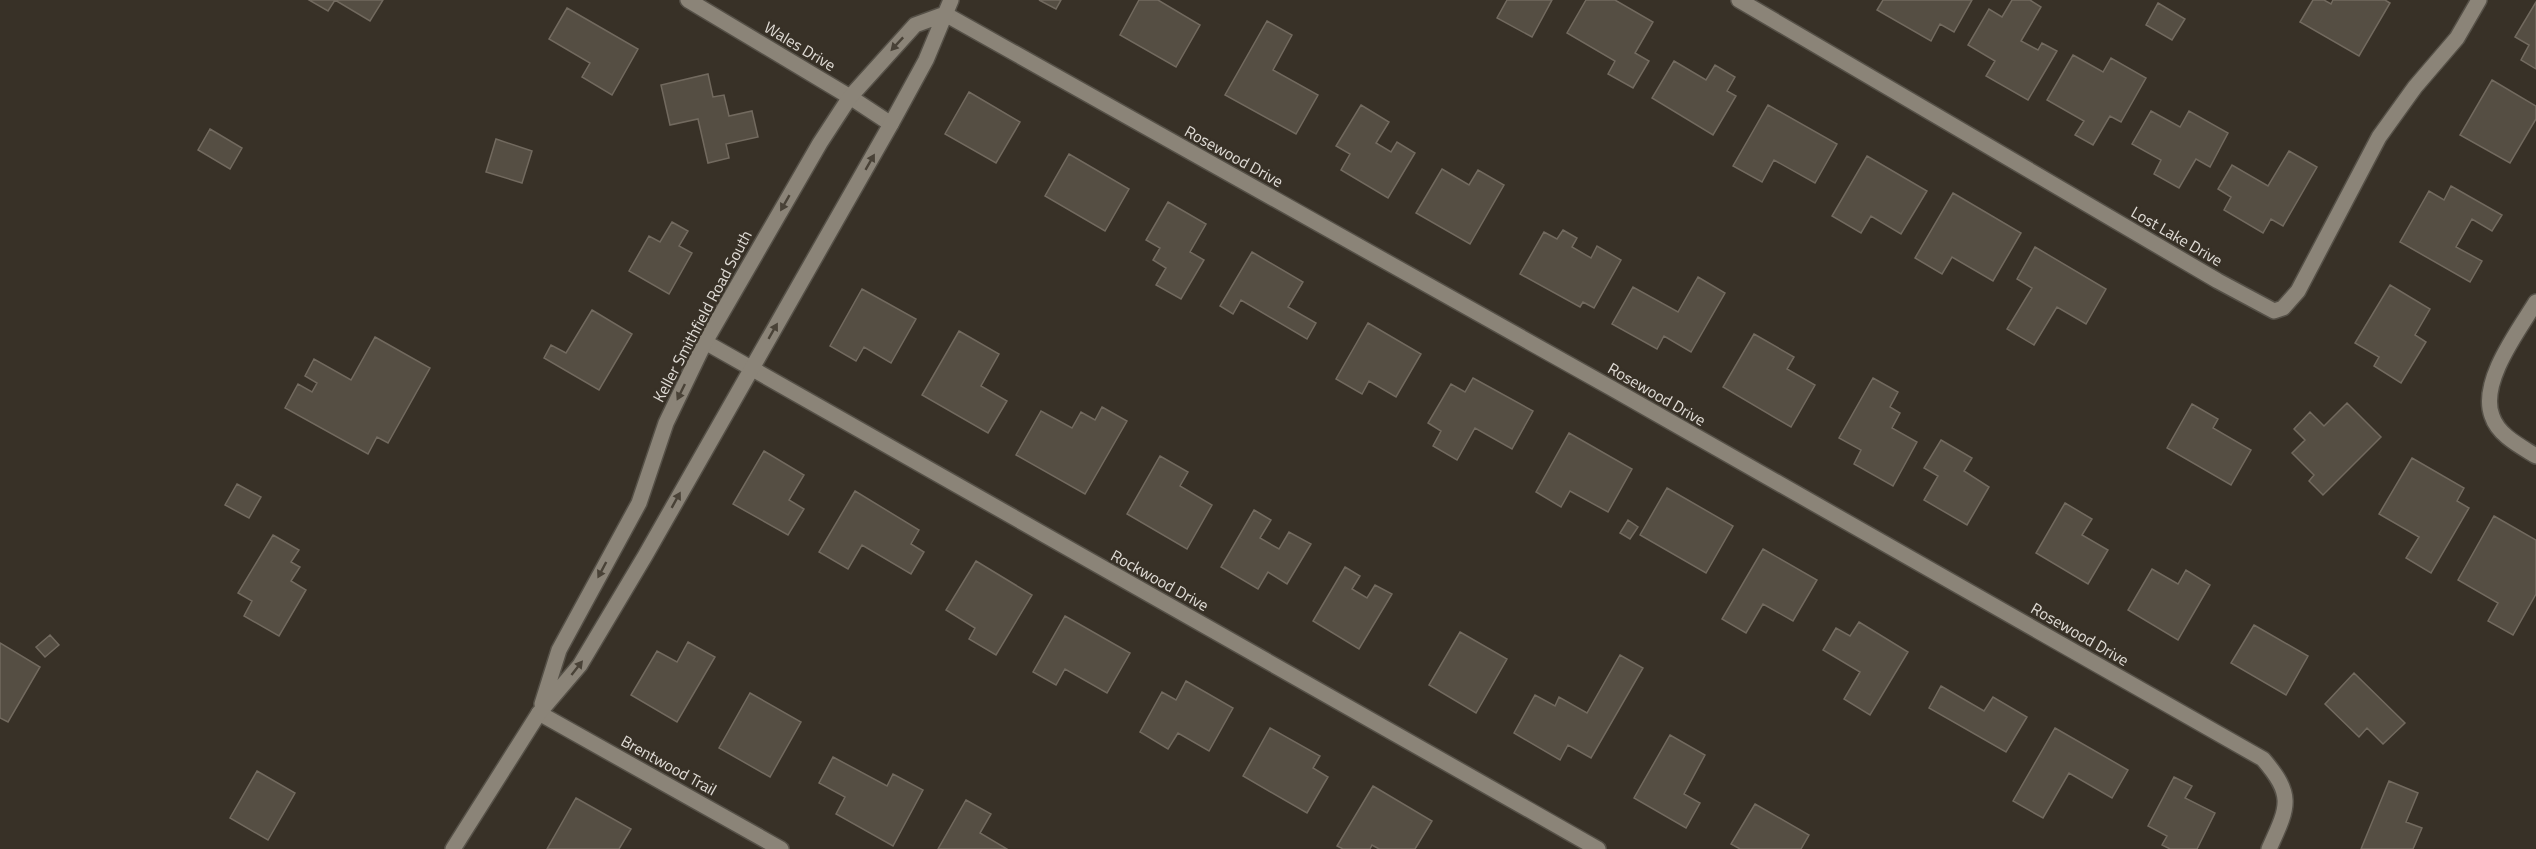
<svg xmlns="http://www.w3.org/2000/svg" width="2536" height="849" viewBox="0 0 2536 849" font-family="'Titillium Web',sans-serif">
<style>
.building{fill:#554e43;stroke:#726a5f;stroke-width:1.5}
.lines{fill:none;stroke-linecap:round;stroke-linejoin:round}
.minor-casing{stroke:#555047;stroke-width:18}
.secondary-casing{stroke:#555047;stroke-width:18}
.minor{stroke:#8b8478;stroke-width:15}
.secondary{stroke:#8b8478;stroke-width:15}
.oneway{fill:#494237}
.labels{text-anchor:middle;stroke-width:5;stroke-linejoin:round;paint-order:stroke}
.street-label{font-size:16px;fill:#e0dcd6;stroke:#383127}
</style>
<rect width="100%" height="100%" fill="#383127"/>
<path class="building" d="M309 0H383L370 21 335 0 328 11Z
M1039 0H1061L1056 9Z
M1139 0H1158L1200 25 1176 67 1120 35Z
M1507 0H1506H1552L1532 37 1497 18Z
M1586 0H1615L1653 22 1635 53 1649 61 1633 88 1608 74 1615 61 1567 33Z
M1883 0H1972L1954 32 1940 24 1931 41 1877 10Z
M2012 0H2030L2041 7 2021 41 2038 50 2042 43 2057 51 2028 100 1986 76 1995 61 1968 45 1989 9 2002 17Z
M2313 0H2324L2331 4 2333 0H2385L2390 3 2359 56 2300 22Z
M2536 2V69L2521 60 2529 45 2515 37Z
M2158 3 2185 19 2172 40 2146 25Z
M567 8 638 49 612 95 582 77 590 63 549 39Z
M1267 21 1292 35 1273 70 1318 95 1296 134 1225 95Z
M2073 55 2103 72 2111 58 2146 78 2121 122 2110 116 2093 145 2075 135 2084 121 2047 100Z
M1674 61 1706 80 1715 65 1735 77 1727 91 1736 96 1713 135 1652 98Z
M708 74 713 97 724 95 729 116 752 111 758 137 726 144 729 158 708 163 698 119 670 125 661 85Z
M2492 80 2536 106V119L2510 163 2460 135Z
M969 92 1020 122 996 163 945 134Z
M1361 105 1389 122 1376 143 1391 152 1397 142 1415 153 1388 198 1341 170 1350 154 1336 146Z
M1768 105 1837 144 1815 183 1774 160 1762 182 1733 166Z
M2151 111 2180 127 2189 111 2228 133 2210 167 2196 159 2179 188 2154 174 2161 160 2132 144Z
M210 129 242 148 230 169 198 150Z
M496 139 532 151 522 183 486 172Z
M2289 151 2317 167 2283 226 2271 219 2263 233 2224 210 2231 197 2218 189 2232 165 2268 186Z
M1069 154 1129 189 1105 231 1045 196Z
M1867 156 1927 191 1901 234 1871 216 1861 233 1832 216Z
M1442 169 1469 185 1478 170 1504 185 1470 244 1416 213Z
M2451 186 2502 215 2492 231 2472 219 2456 247 2482 261 2470 282 2400 242 2429 191 2444 200Z
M1953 193 2021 233 1993 281 1952 257 1942 274 1915 258Z
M1168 202 1206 224 1190 252 1204 260 1181 299 1156 285 1166 268 1153 260 1160 248 1146 240Z
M672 222 688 231 679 246 692 253 669 294 629 271 649 236 660 242Z
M1563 230 1577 238 1572 247 1591 258 1597 246 1621 260 1594 308 1583 302 1580 307 1520 274 1544 232 1557 239Z
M2035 247 2106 289 2086 324 2057 307 2034 345 2007 329 2032 288 2017 279Z
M1252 252 1303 282 1288 307 1316 323 1307 339 1241 300 1233 314 1220 306Z
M1698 277 1725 293 1691 352 1664 336 1657 349 1612 324 1633 287 1678 312Z
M2390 285 2430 309 2415 335 2426 342 2401 383 2374 366 2379 357 2355 343Z
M862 289 916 319 891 363 864 347 856 361 830 346Z
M592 310 632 334 599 390 544 358 551 345 566 353Z
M1368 323 1421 354 1396 397 1369 381 1362 394 1336 379Z
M959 331 999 354 981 386 1007 401 988 433 922 395Z
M1754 334 1794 357 1787 369 1815 385 1791 427 1723 387Z
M375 337 430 368 388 443 377 437 368 454 285 408 298 384 312 392 317 383 305 376 314 359 351 380Z
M1473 378 1533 411 1512 449 1475 428 1457 460 1433 446 1441 431 1428 423 1451 384 1465 392Z
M1873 378 1898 392 1890 407 1900 413 1892 428 1917 442 1893 486 1854 464 1861 450 1839 438Z
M2347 403 2381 437 2323 495 2309 481 2314 475 2292 453 2305 440 2294 429 2310 412 2324 426Z
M2192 404 2218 419 2213 428 2251 450 2231 485 2167 448Z
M1102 407 1127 421 1085 494 1016 455 1041 411 1072 428 1081 412 1095 420Z
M1569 433 1632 469 1608 512 1570 491 1561 507 1536 492Z
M1941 440 1972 458 1964 471 1989 487 1967 525 1924 500 1938 476 1924 468Z
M764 451 804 475 789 500 804 509 788 535 733 504Z
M1160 456 1188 472 1180 486 1212 505 1187 549 1127 514Z
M2412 458 2464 488 2457 501 2469 508 2431 573 2406 558 2419 537 2379 514Z
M237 484 261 497 249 518 225 505Z
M1667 488 1733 526 1706 573 1640 535Z
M855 491 919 530 911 544 924 552 911 574 862 545 848 569 819 552Z
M2065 503 2092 519 2082 535 2108 550 2088 584 2036 553Z
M1254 510 1271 520 1260 538 1279 549 1289 532 1311 544 1287 584 1268 572 1258 589 1221 567Z
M2494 516 2536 540V594L2513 635 2488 621 2498 603 2458 580Z
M1628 520 1638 527 1630 539 1620 533Z
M273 535 299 550 291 562 300 567 291 581 306 590 279 636 244 616 252 601 238 593Z
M1763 549 1817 580 1793 621 1763 604 1746 633 1722 619Z
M976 561 1032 595 996 655 969 639 975 628 946 610Z
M1345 567 1360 576 1352 589 1367 598 1375 585 1392 594 1359 649 1313 621Z
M2152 569 2178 584 2186 570 2210 585 2178 640 2128 610Z
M1065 616 1130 653 1107 693 1065 669 1056 685 1033 672Z
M1859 622 1908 652 1870 715 1844 699 1860 672 1823 650 1836 628 1850 636Z
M2254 625 2308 656 2286 695 2231 663Z
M1460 632 1507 659 1476 713 1429 685Z
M50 635 59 645 45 657 36 647Z
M688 642 715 657 677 722 631 695 657 651 677 662Z
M0 643 40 667 8 722 0 718Z
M1620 655 1643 668 1591 758 1568 745 1560 760 1514 733 1535 695 1555 706 1559 697 1587 713Z
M2354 673 2405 723 2383 744 2367 728 2359 737 2325 704Z
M1186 681 1233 708 1209 751 1178 733 1168 749 1140 732 1162 692 1176 700Z
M1941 686 1984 711 1993 697 2027 717 2006 752 1929 708Z
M750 693 801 722 770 777 719 748Z
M1270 728 1320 756 1313 768 1328 777 1307 813 1243 776Z
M2055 728 2128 770 2112 798 2069 773 2043 818 2013 801Z
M1670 735 1705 755 1684 794 1700 803 1686 828 1634 798Z
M833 757 887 786 893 774 923 790 893 846 836 814 845 797 819 783Z
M257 771 295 793 268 840 230 818Z
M2174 777 2192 786 2185 798 2215 813 2197 849H2170L2162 845 2167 836 2148 826Z
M2389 781 2418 793 2406 822 2422 828 2413 849H2361Z
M1373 786 1432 821 1415 849H1379L1372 845 1370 849H1343L1337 846Z
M576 798 631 829 619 849H547Z
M966 800 991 814 980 833 1007 849H938Z
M1755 804 1809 835 1801 849H1740L1731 844Z"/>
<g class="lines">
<defs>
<path id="minor" d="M688 0 850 97 891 124
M1739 0 2218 281 2274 311 2283 308 2298 291 2379 137 2415 87 2457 38 2479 0
M945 14 1613 389 2263 759C2295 796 2288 807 2269 849
M2536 302C2519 330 2479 382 2492 416 2498 435 2520 446 2536 456
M705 342 1598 849
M539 713 781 849"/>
<path id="secondary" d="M542 704 559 650 639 503 666 423 705 342 820 143 850 97 915 25 945 14
M453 849 539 713 580 665 645 556 891 124 926 60 951 0"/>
</defs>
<use href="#minor" class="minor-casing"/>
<use href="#secondary" class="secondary-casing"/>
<use href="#minor" class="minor"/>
<use href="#secondary" class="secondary"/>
</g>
<defs><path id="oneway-solid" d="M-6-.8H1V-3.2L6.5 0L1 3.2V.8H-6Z" transform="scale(1.5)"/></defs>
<g class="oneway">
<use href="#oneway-solid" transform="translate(897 44) rotate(133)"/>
<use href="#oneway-solid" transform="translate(870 162) rotate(-60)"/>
<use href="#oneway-solid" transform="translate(785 203) rotate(120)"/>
<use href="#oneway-solid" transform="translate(773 331) rotate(-60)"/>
<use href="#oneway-solid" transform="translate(681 392) rotate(116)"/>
<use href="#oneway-solid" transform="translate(676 500) rotate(-61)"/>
<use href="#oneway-solid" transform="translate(602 570) rotate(118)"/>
<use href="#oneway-solid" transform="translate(577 668) rotate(-52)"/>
</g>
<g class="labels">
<g class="street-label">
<text transform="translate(800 46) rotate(31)" y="6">Wales Drive</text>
<text transform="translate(1234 156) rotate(29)" y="6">Rosewood Drive</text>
<text transform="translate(2177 236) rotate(30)" y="6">Lost Lake Drive</text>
<text transform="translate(702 316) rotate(-62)" y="6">Keller Smithfield Road South</text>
<text transform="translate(1657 394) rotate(30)" y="6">Rosewood Drive</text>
<text transform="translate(1160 580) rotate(29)" y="6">Rockwood Drive</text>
<text transform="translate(2080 634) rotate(30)" y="6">Rosewood Drive</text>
<text transform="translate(669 765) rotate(29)" y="6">Brentwood Trail</text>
</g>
</g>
</svg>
